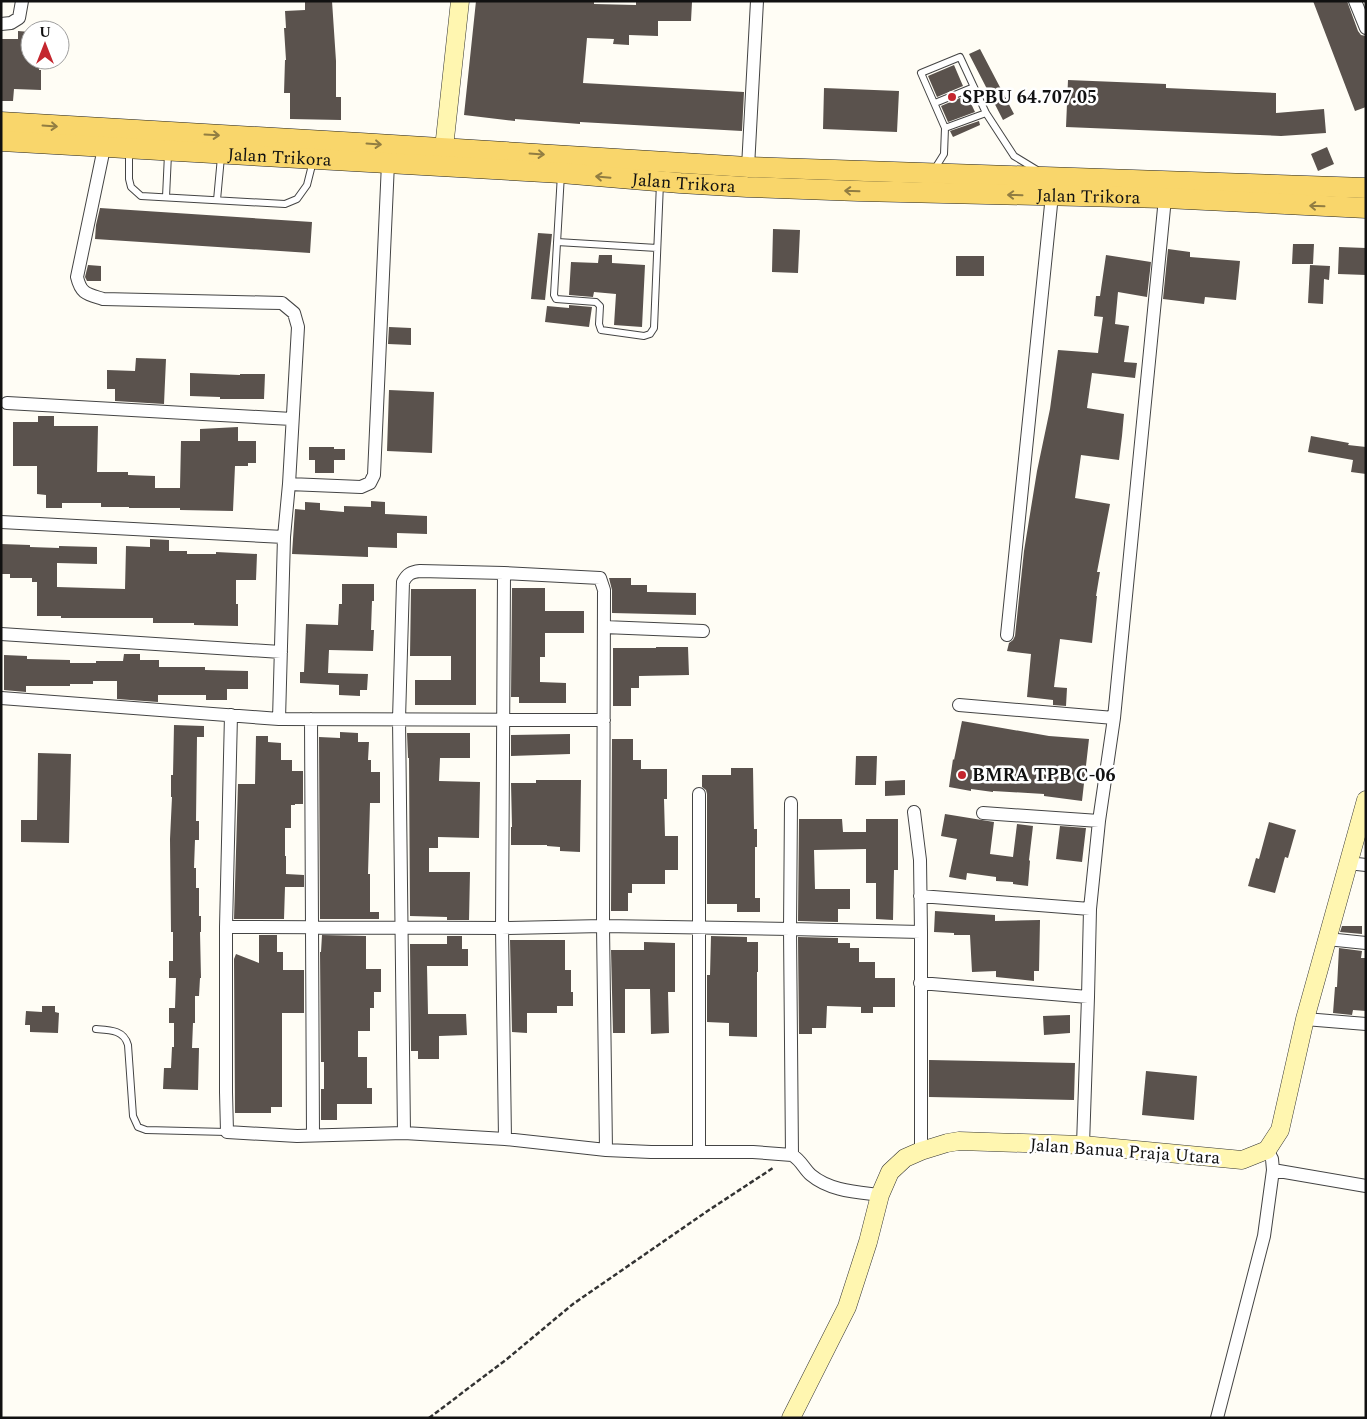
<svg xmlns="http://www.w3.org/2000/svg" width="1367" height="1419" viewBox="0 0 1367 1419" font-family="Spectral,serif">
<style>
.building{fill:#5a524d}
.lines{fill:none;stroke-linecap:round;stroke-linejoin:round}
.lane-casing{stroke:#444;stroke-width:8}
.street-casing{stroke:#444;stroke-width:14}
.secondary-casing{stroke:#333;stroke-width:19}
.primary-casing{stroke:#222;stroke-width:21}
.path{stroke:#333;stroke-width:2.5;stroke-dasharray:5 2.5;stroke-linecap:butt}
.lane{stroke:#fff;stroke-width:6}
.street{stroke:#fff;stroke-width:12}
.secondary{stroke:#fff6b0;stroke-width:18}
.primary{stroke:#f9d66b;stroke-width:20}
.oneway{stroke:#917d42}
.poi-dot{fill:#c4262e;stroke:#fff;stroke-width:2}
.labels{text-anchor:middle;stroke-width:5;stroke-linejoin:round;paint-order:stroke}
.poi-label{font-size:18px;font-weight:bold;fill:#111;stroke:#fff;text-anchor:start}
.street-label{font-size:18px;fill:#111;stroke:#fff}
</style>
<rect width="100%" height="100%" fill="#fffdf5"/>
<path class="building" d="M305 1H332L336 61V97H341V120L290 119V93H284L285 60H286L284 28H286L285 11 305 10Z
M476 1H594V4L636 5V1L692 2 691 21H658V36L629 35V45L613 44 614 39 587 38 583 83 744 92 742 131 580 122V124L515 119V121L464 115Z
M1313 1H1347L1358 31 1361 35 1366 36V107L1355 111Z
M18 31 30 32V60H40L39 70H41V90L14 89 13 101H1V39H18Z
M980 49 1014 114 1003 120 969 54Z
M954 65 963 86 937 97 928 76Z
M1068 80 1166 84V88L1276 93V113L1324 109 1326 133 1281 136 1066 127Z
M824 88 899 91 897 132 823 129Z
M967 95 975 112 948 122 941 106Z
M979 121 980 125 953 137 950 131Z
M1327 147 1334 164 1318 171 1311 154Z
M100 208 312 222 310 253 95 239 96 225Z
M773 229 800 230 798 273 772 272Z
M538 233 552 234 545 300 531 299Z
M1293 244H1314L1313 264H1292Z
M1339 247 1366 248V275L1338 274Z
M1168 249 1190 252V257L1240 261 1236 300 1205 297 1204 304 1163 299Z
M599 255H612V263L645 265 642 327 614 325 616 294 594 292 593 297 569 295 571 262 598 263Z
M1106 255 1151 262 1147 297 1118 292 1115 324 1129 326 1124 362 1137 363 1135 378 1092 373 1087 408 1124 414 1122 436 1119 460 1081 455 1075 498 1110 504 1097 572H1100L1096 596H1097L1092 643 1060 639 1054 687 1067 688 1066 706 1053 705V700L1027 697 1031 654 1007 651 1009 643 1013 640 1015 636 1024 551 1037 471 1050 409 1058 350 1098 353 1103 317 1094 316 1096 296H1100Z
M956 256H984V276H956Z
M88 265 101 266V281H87L85 277Z
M1310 265 1330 266 1329 280 1324 279 1323 304 1308 303Z
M569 305 592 307 589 327 545 322 547 306 569 308Z
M389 327 411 328V345L388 344Z
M136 358 166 359 164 404 115 401V389H107V370L135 371Z
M190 373 240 375V374H265L264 399H220V397L190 396Z
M389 390 434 392 432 453 387 451Z
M38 416H54V426H98L97 472H128V475L155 476V488H180L181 441H200V429L238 427V441H256V463H248V466H235L233 511 180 510V508H129V507H101V503H62V508H46V495L37 494V466H13V422H38Z
M1311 436 1349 443 1348 445 1366 447V474L1351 472 1353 460 1308 452Z
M309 447H334V449H345V460H334V473H315V460H309Z
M371 501 385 502V514L427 516V534L397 533V548L368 547V557L292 554 295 509 305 510V502L320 503V510L344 512V506L371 507Z
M150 539 169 540V551H187V554H216V552L257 554 256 580H236V604H238V626L194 625V623H153V618H61V616H37V582H32V578H10V574H1V544L30 545V547L59 548V546L97 547V564L57 563V587L125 589 126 546 150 547Z
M609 578H631V585H647V592L696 593V615L612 613V590Z
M342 584H374V601H372L371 630H374L373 651 329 650 328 673 368 674 367 690H360V696L339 695V685L300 683V672H304L306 624 338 625 339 604H342Z
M512 588H545V611H584V633H545V657H540V682L566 683V703H519V697H511Z
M411 589H476V705H415V680H451V656H410Z
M656 647H688L689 675 639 676V688H631V706H613V648H656Z
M124 654H140V660H159V667H205V670L248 671V689H227V700H206V695H158V702L117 699V681H93V684H70V686H26V692L4 690V655L27 656V659L70 660V663H96V661H123Z
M962 721 1049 736 1089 739 1082 801 1044 796V794L993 791V792L971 789V791L949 787 953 759 954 760Z
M174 725 204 726V737H197L196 821H199V840H195L194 868H196V888H199V916H201V932H200L201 978H200L199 996H195V1023H193L192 1048H199L198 1090 163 1089 164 1068H171L172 1047H174V1023H169V1008H175L176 978H169V961H173V932H171L170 839 172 797H171V775H173Z
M340 732 358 733V742H369L368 760H371V772H380V803H370L368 874H370V912H379V919H320L319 737 340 738Z
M407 733H470V758H440L439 781 480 782 479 838 438 837V848H429V872H470L469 920H447V917L410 916 409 758H408Z
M570 734V754L511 756V735Z
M256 736H268V742L281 743V760H292V771H303V804H295V805H291V828H285V856H286V874L304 875V887H285L284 919H234L238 784H255Z
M612 739H633V760H641V769H667V799H664L665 836H678V870H665V884H632V893H628V911H611Z
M38 753 71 754 69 843 21 842V820H37Z
M856 756H877L876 785H855Z
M731 768H753L754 829H757V847H755V898H760V912H737V904H707V794L706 790 702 787V775H731Z
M536 780H581L580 852 560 851V847L547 846V845H511V827H512L511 783H536Z
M905 780V795L885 796V781Z
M945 814 994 822 990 854 1013 857 1017 824 1033 826 1029 860 1030 861 1028 886 1013 884V882L996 881V877L967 873 966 880 949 877 957 839 941 836Z
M799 819H842L843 832H866V819H898V870H894L893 920 876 919V883H866V849L814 850 815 889H850V909H838V922L798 921Z
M1269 822 1296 830 1288 858 1285 857 1275 893 1248 886 1256 858 1259 859Z
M1060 826 1086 828 1082 862 1056 859Z
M935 911 995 915V921L1040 920 1039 971H1034V981L996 977V971L972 972 970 935H954V933L934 932Z
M1342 926H1362V934L1340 932Z
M259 935H277V952H283V970H304V1013H282V1107H271V1113H235L234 959 236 954 259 963Z
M322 935 366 936V969H381V992H374V1008H370V1031H358V1057H367V1088H372V1104H337V1120H321V1089H324V1062H321L320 952H321Z
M447 936H462V949H468V966H427L428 1014H466L467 1035 439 1036V1059H418V1051H411L410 944H447Z
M711 936 747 937V942H758V972H757V1037L729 1036V1023L707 1022V975H710Z
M798 937 838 938V943H850V948H859V962H875V978H895V1007H873V1013H861V1007L827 1006 826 1028H812V1034H799Z
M510 940H565V970H571V992H573V1006H557V1013H527V1033L512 1032Z
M644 942 675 943V992H668L669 1033 651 1034 650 989H625V1033H613L611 950H644Z
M1339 948 1362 951 1361 958H1366V1011L1353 1010 1352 1015 1333 1013 1335 987H1337Z
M42 1006H55V1012L59 1013 58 1033 30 1032V1025H25L26 1011 42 1012Z
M1070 1015V1033L1044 1035 1043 1016Z
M929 1060 1075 1063 1074 1100 929 1097Z
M1146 1071 1197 1076 1194 1120 1142 1115Z"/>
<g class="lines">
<defs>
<path id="lane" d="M935 103 974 87
M945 128 986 113
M129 150V179L131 187 141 196 285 204 297 199 307 185 313 161
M934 170 944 154 945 128 921 73 960 57 986 113 1014 156 1037 170
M561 174 554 295 556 299 596 302 600 306 599 324 601 330 644 336 650 334 654 328 660 183
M166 197 168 154
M217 200 221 157
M557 242 657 248
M96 1029C110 1030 124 1030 128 1045L133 1116 138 1127 146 1130 227 1132"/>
<path id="street" d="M1355 1 1366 28
M1 24 11 23 19 18 22 1
M104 148 77 277C81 294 87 294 103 299L282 303 294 313 298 327 289 484 284 537 279 719
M748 167 757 1
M7 403 292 419
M289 484 361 487 370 483 374 475 388 163
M1 522 284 537
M504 573 502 928 505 1139
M604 627 703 631
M1 634 281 652
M1007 635 1052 195
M1 698 279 719 604 720
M959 705 1114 718
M231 715 226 927V1092L227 1132 297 1136 404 1133 505 1139 606 1150 651 1152H753L792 1155C801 1160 804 1169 811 1175 830 1191 857 1192 880 1195
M311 719 313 1135
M699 794V1152
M791 803 790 929 792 1155
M914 812 920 860 921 932V1151
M983 813 1099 821
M1348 863 1366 865
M920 896 1090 909
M226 927 502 928 603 926 790 929 921 932
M1327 939 1366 943
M920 983 1088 997
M1305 1019 1366 1024
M404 1133 399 719 403 582C407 574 411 572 420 571L504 573 600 578 604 590 603 926 606 1150
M1083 1145 1088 997 1090 909 1099 821 1114 718 1165 198
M1273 1170 1366 1186
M1217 1418 1264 1236 1273 1170 1272 1159 1267 1150"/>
<path id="secondary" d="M444 148 460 1
M791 1418 847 1307 868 1242 880 1195 890 1172 905 1158 921 1151 947 1143 959 1141 1083 1145 1242 1160 1267 1150 1280 1130 1305 1019 1366 800"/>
<g id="primary">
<path d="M1 122 360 143 748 167 1366 188"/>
<path id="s1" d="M1 141 561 173 680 183 747 187 858 191 1165 198 1366 208"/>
</g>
</defs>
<use href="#lane" class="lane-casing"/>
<use href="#street" class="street-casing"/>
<use href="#secondary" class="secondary-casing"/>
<use href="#primary" class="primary-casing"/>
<path class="path" d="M429 1418 507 1359 573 1304 709 1210 773 1168"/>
<use href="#lane" class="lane"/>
<use href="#street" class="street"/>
<use href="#secondary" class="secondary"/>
<use href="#primary" class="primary"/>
</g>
<defs><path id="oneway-shaft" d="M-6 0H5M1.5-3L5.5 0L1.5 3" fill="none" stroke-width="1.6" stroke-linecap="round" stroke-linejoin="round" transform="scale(1.25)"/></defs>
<g class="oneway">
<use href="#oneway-shaft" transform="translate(50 126) rotate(4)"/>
<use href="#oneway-shaft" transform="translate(212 135) rotate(3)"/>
<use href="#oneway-shaft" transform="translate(374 144) rotate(4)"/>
<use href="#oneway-shaft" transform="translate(537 154) rotate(4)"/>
<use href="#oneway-shaft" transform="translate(603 177) rotate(-175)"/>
<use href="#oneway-shaft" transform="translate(852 191) rotate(-178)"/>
<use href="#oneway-shaft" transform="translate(1015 195) rotate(-179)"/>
<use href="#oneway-shaft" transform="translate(1317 206) rotate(-178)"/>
</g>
<g class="poi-dot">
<circle cx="952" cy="97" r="5"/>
<circle cx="962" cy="775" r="5"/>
</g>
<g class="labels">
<g class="poi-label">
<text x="962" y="103">SPBU 64.707.05</text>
<text x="972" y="781">BMRA TPB C-06</text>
</g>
<g class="street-label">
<text dy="6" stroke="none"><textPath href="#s1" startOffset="279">Jalan Trikora</textPath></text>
<text dy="6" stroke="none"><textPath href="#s1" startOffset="684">Jalan Trikora</textPath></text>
<text dy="6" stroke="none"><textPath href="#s1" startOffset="1089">Jalan Trikora</textPath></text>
<text transform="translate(1125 1151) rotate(4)" y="6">Jalan Banua Praja Utara</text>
</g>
</g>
<rect width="1367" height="1419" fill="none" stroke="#111111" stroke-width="5"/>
<g transform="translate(45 45)"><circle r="24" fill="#ffffff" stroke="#a0a0a0"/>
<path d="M0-4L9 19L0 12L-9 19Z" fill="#c4262e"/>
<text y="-8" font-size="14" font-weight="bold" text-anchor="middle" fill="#111111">U</text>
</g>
</svg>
